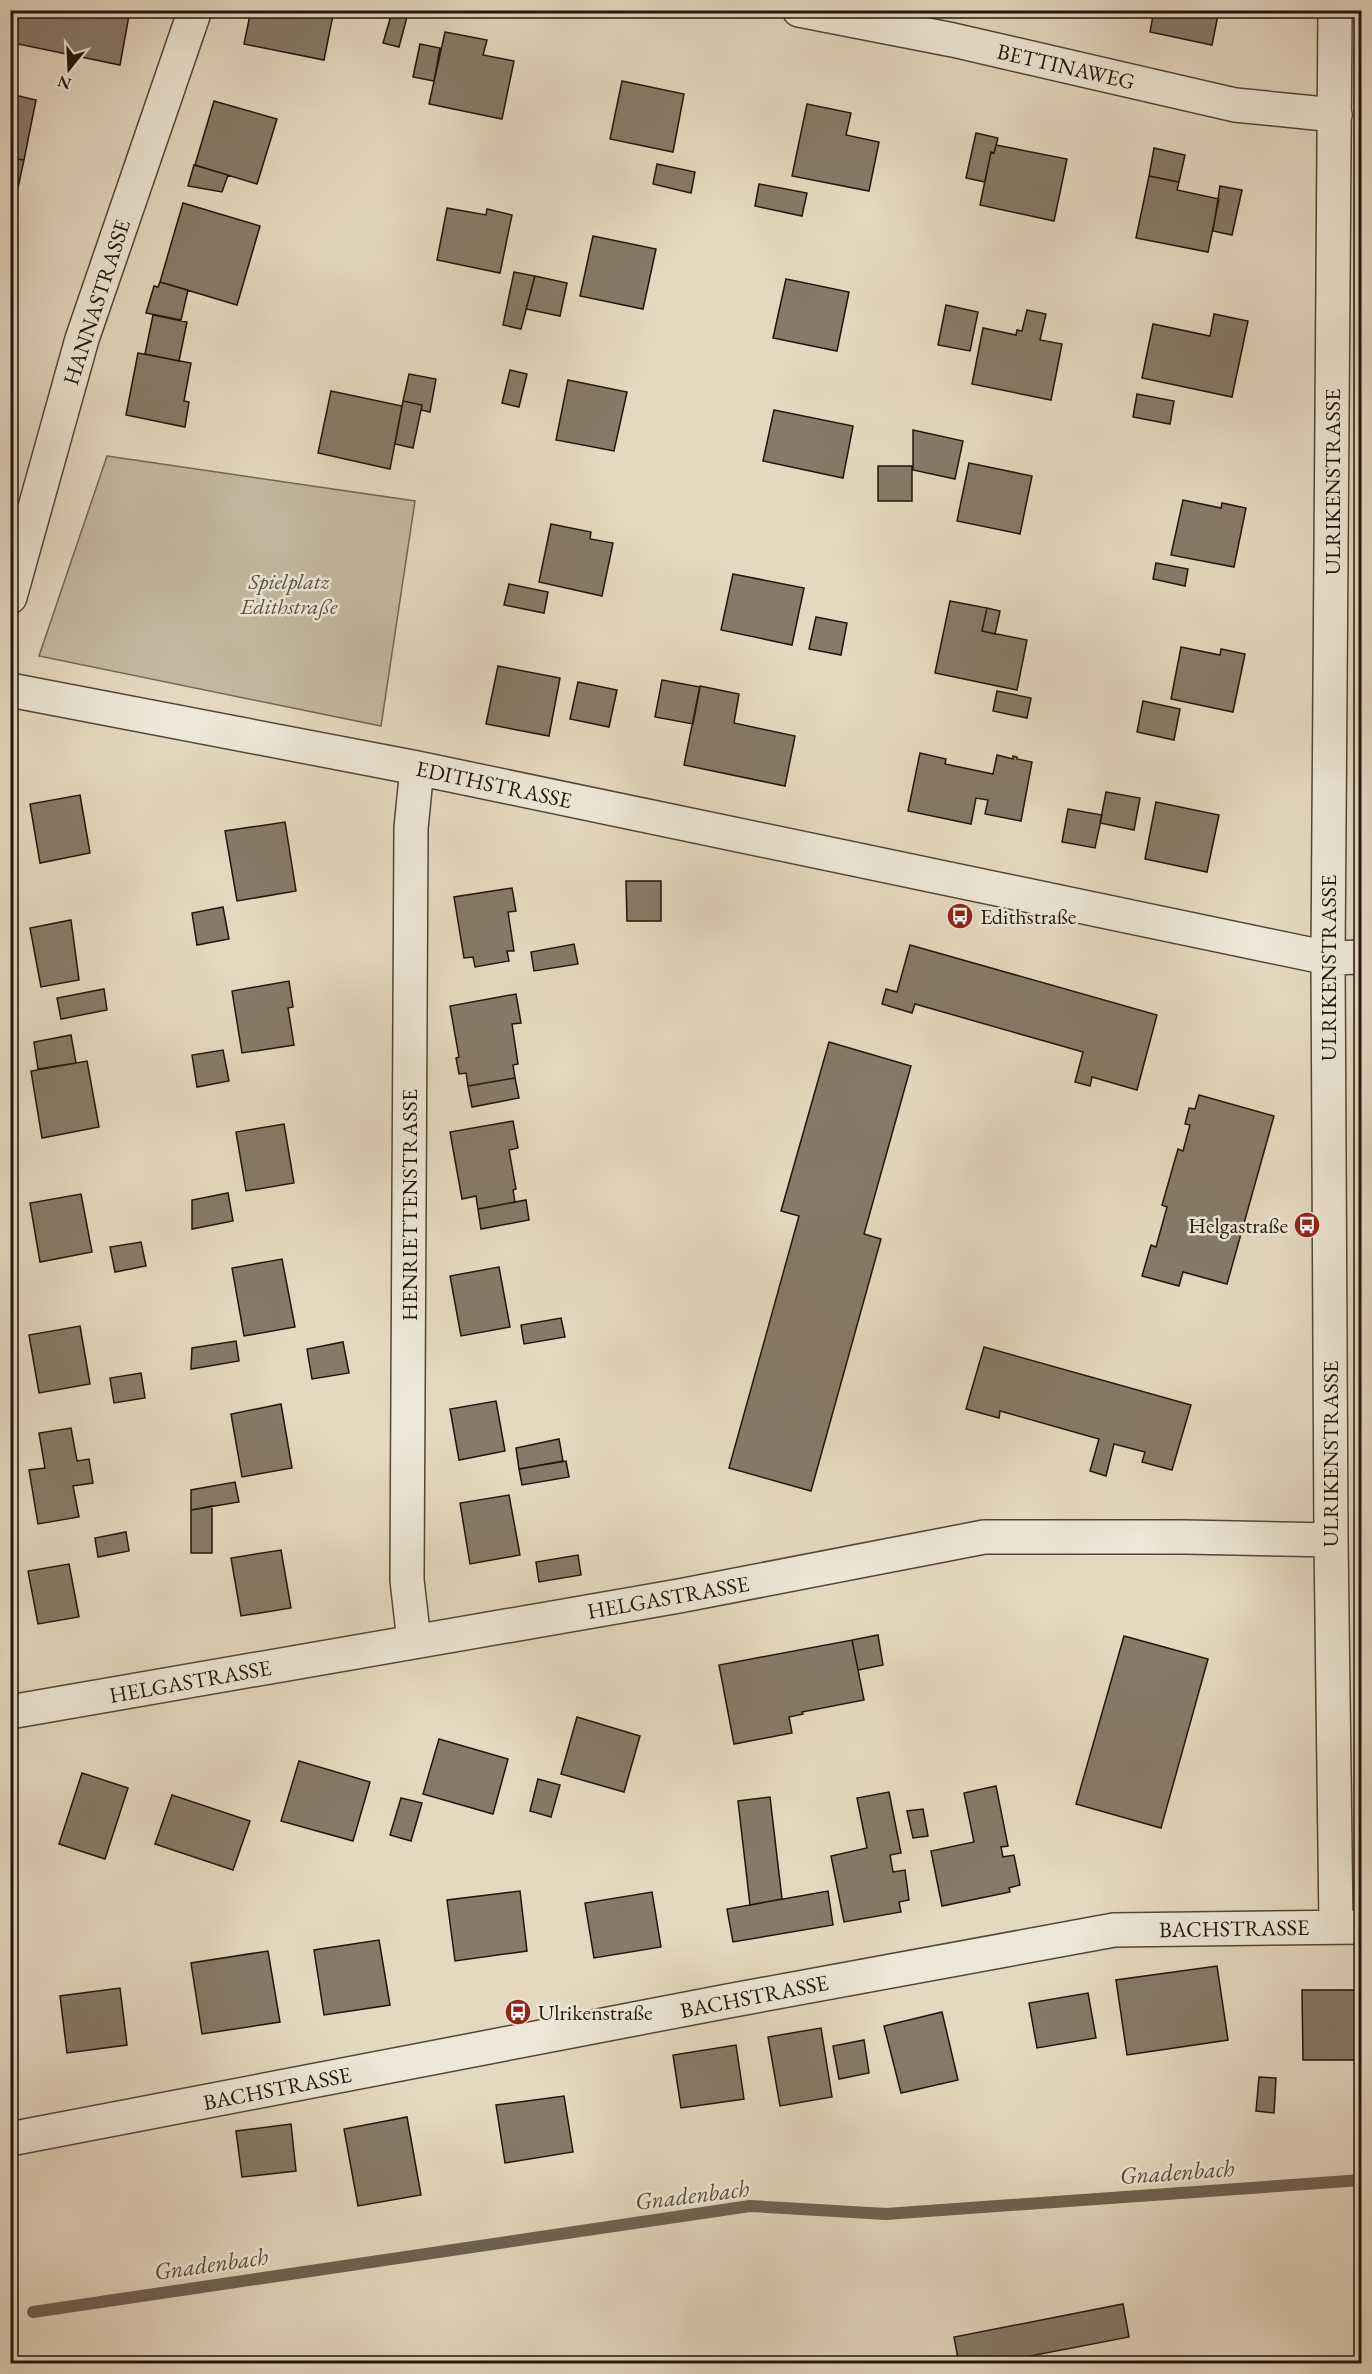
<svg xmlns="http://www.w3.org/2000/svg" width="1372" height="2374" viewBox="0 0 1372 2374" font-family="'EB Garamond',serif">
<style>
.green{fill:#c4b7a1;stroke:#726656;stroke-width:1.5}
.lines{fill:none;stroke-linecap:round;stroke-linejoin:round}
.stream{stroke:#6e6252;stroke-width:12}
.building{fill:#877a69;stroke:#21150b;stroke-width:1.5}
.minor-casing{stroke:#524638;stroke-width:36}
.minor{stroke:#eee6d6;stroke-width:33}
.labels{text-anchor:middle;stroke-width:5;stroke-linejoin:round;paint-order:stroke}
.street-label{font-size:22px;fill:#21150b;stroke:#eee6d6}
.park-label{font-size:22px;font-style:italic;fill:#5a4e40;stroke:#eee6d6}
.poi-label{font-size:22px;fill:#21150b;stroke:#eee6d6;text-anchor:start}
.water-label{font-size:24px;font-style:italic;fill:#55493b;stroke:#eee6d6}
</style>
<rect width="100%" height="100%" fill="#e5d8c0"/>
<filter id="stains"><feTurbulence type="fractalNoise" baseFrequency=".00333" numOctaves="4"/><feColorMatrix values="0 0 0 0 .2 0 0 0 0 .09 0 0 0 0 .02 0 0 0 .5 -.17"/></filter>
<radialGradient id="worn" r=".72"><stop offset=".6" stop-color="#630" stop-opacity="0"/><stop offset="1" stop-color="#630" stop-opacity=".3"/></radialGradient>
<path class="green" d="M107 456 415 501 381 726 39 656Z"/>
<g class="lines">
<path class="stream" d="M33 2312 750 2206 886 2214 1362 2180"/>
</g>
<path class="building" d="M20 10H130L120 65 13 43Z
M251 10H334L324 60 244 44Z
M1154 10H1219L1212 45 1150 32Z
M392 12 407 17 399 47 383 43Z
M445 32 487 40 483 55 514 61 502 119 429 104Z
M420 44 440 48 434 81 413 77Z
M622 81 684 94 673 152 610 139Z
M10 94 36 100 24 160 10 158Z
M214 101 277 119 257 184 195 165Z
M807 104 851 113 846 135 879 142 869 191 792 176Z
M976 133 998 138 994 153 991 152 985 182 966 178Z
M996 145 1067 159 1054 221 980 205 991 152 994 153Z
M1154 148 1185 155 1179 182 1149 176Z
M10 158 24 160 11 221H10Z
M657 164 695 172 691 193 653 184Z
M194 165 228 175 222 192 188 186Z
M1149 176 1179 182 1177 190 1219 199 1208 252 1136 238Z
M759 184 807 193 802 216 755 206Z
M1220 186 1242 190 1232 235 1213 231Z
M183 203 260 226 237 305 160 282Z
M447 208 486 215 487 209 512 215 500 273 437 260Z
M593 236 656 249 643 309 580 296Z
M514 272 535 276 521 329 503 325Z
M535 276 567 283 560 316 526 309Z
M786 279 849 292 837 351 773 338Z
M160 282 188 290 181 320 146 313 154 286 158 287Z
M946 305 978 312 970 351 938 345Z
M1027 310 1046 314 1040 340 1062 344 1051 400 972 384 983 328 1016 335 1017 330 1022 331Z
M1214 314 1248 321 1232 397 1142 378 1153 324 1210 336Z
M153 315 187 322 179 361 145 354Z
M138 353 191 363 184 401 189 402 185 427 126 415Z
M510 370 527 374 519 407 502 403Z
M409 374 436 379 430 412 421 410 422 405 403 401Z
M568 380 627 392 614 451 556 440Z
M331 391 402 406 390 469 318 453Z
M1137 394 1174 401 1170 424 1133 417Z
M403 401 422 405 413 448 395 444Z
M774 410 853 426 843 478 763 461Z
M913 430 963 441 955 479 913 470Z
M969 463 1032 476 1020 534 957 521Z
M878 466H912V501H878Z
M1183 500 1221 508 1222 503 1246 508 1234 567 1171 555Z
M551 524 591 532 590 539 613 543 602 596 539 582Z
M1156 563 1188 569 1185 586 1153 579Z
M733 574 804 588 792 645 721 630Z
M509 584 548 592 544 613 504 605Z
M950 601 987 608 982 631 1027 640 1017 690 935 673Z
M987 608 1000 611 995 634 982 631Z
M816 617 847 623 841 655 809 649Z
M1181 647 1220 655 1221 649 1245 654 1233 712 1171 699Z
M498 666 560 678 549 736 486 724Z
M662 680 700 687 693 724 655 717Z
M578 682 617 690 609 727 570 719Z
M700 686 739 694 734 723 795 736 785 786 684 765Z
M997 691 1031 698 1027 718 993 711Z
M1143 701 1180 709 1174 740 1137 732Z
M920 753 946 759 945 764 993 774 997 755 1013 759V756L1017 757V759L1032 762 1021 821 985 814 988 800 976 798 971 824 908 811Z
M1106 792 1140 798 1134 830 1100 823Z
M80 795 90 853 40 863 30 804Z
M1156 802 1219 815 1207 872 1145 859Z
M1068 809 1102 815 1095 848 1062 842Z
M285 822 296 891 237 901 225 831Z
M626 881H661V921H627Z
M512 888 516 911 508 912 514 951H507L509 961 475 967 473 957 464 958 454 897Z
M223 907 229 939 197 945 192 913Z
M71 920 79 980 41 987 30 928Z
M574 944 578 964 534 971 531 952Z
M910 945 1157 1015 1137 1090 1092 1077 1090 1086 1075 1082 1083 1052 915 1004 912 1013 882 1004 886 989 897 992Z
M289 981 293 1007 288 1008 294 1045 242 1053 232 991Z
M104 989 107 1010 61 1019 57 998Z
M516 994 521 1023 512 1024 518 1064 513 1065 515 1078 468 1086 466 1073 459 1074 456 1058 459 1057 450 1006Z
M71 1035 76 1063 38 1069 34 1042Z
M829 1042 911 1066 864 1234 881 1239 811 1491 729 1468 799 1216 781 1211Z
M223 1050 229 1081 197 1087 192 1055Z
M87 1061 99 1127 42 1138 31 1071Z
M515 1078 519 1098 472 1107 468 1086Z
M1199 1095 1274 1116 1227 1284 1183 1272 1179 1286 1142 1276 1151 1245 1156 1247 1167 1207 1162 1205 1178 1149 1183 1151 1190 1125 1185 1124 1189 1108 1195 1109Z
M513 1121 518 1148 509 1150 516 1189 513 1190 515 1202 478 1209 476 1196 462 1199 450 1132Z
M284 1124 294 1183 246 1191 236 1132Z
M228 1193 233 1221 192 1229V1200Z
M81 1194 92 1252 40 1262 30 1203Z
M526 1200 529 1220 481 1229 478 1209Z
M141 1242 146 1266 115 1272 110 1247Z
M282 1259 295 1327 244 1336 232 1268Z
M499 1267 510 1327 461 1336 450 1276Z
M561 1318 565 1337 524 1344 521 1325Z
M80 1326 90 1384 39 1393 29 1335Z
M236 1341 239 1361 191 1369 192 1348Z
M343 1342 349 1373 312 1379 307 1349Z
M984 1347 1191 1405 1172 1470 1142 1462 1145 1452 1114 1444 1106 1476 1090 1471 1099 1439 1000 1411 999 1418 966 1409Z
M141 1373 145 1398 114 1403 110 1378Z
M496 1401 505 1451 459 1460 450 1409Z
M281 1404 292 1468 242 1477 231 1414Z
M71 1428 77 1461 89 1459 93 1483 73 1486 79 1517 38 1524 29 1470 45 1468 39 1433Z
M559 1439 563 1461 519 1469 516 1448Z
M566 1461 569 1477 522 1485 519 1469Z
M235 1482 239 1502 191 1510V1490Z
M509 1495 520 1555 470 1564 460 1503Z
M212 1506V1553H191V1510Z
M126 1532 129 1551 98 1557 95 1538Z
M281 1550 291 1608 241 1616 231 1558Z
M578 1555 581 1575 539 1582 536 1562Z
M69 1564 79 1617 38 1624 28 1571Z
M878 1635 883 1665 858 1670 852 1640Z
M1124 1636 1208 1659 1161 1828 1076 1804Z
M852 1640 864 1700 802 1712 803 1714 789 1717 792 1733 734 1744 719 1665Z
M577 1717 640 1736 624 1792 561 1774Z
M439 1739 508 1759 493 1814 423 1794Z
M299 1761 370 1782 353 1841 281 1821Z
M82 1773 128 1788 105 1859 59 1844Z
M538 1779 560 1785 551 1817 530 1811Z
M996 1786 1008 1846 1001 1847 1003 1857 1014 1855 1020 1885 1009 1888 1010 1892 942 1906 931 1851 974 1842 964 1793Z
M889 1792 901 1853 890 1855 893 1872 905 1870 909 1900 899 1902 901 1912 844 1922 831 1856 867 1848 857 1798Z
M172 1795 250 1821 233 1870 155 1844Z
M770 1797 782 1899 750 1905 738 1801Z
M401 1798 422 1803 411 1841 390 1835Z
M923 1809 928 1836 913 1838 907 1811Z
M520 1891 527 1951 455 1961 447 1900Z
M828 1891 833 1925 733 1942 727 1909Z
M652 1892 661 1947 594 1958 585 1903Z
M379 1940 390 2005 324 2015 314 1950Z
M268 1951 280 2022 202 2034 191 1963Z
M1217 1966 1228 2040 1127 2055 1116 1980Z
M120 1988 127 2045 67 2053 60 1996Z
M1302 1990H1362V2060H1303Z
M1088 1993 1096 2038 1037 2048 1029 2003Z
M942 2012 958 2080 901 2093 884 2026Z
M821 2028 832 2097 780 2106 768 2037Z
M864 2040 869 2073 839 2079 833 2046Z
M736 2045 744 2099 681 2108 673 2055Z
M1259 2077 1276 2078 1274 2113 1256 2111Z
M564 2096 573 2152 505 2163 496 2105Z
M407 2117 421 2195 358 2206 344 2129Z
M291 2124 296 2171 242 2177 236 2131Z
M1123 2304 1129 2337 989 2364H959L954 2337Z"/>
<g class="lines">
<defs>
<path id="minor" d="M799 10 953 40 1235 105 1335 115
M1335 10 1328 958 1331 1540 1336 1926
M10 597 82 339 195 10
M10 690 417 768 1328 958 1362 957
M414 1641 407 1580 411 828 417 768
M10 1712 679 1596 984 1537H1185L1331 1540
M10 2139 728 2001 1114 1930 1362 1927"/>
</defs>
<use href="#minor" class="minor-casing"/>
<use href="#minor" class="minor"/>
</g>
<defs>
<symbol id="bus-disc" viewBox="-11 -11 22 22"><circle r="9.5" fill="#8f2418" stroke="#eee6d6"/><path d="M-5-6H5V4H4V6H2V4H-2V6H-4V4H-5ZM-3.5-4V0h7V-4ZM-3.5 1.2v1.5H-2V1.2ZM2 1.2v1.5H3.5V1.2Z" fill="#fff"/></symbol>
</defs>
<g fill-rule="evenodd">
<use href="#bus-disc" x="945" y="901" width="30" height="30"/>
<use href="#bus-disc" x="1292" y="1210" width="30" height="30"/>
<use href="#bus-disc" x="503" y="1997" width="30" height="30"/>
</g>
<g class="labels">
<g class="street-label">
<text transform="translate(1066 66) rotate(13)" y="8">BETTINAWEG</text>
<text transform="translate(96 302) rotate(-72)" y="8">HANNASTRASSE</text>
<text transform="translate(1332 482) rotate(-90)" y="8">ULRIKENSTRASSE</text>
<text transform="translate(494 784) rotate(12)" y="8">EDITHSTRASSE</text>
<text transform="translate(1328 968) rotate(-90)" y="8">ULRIKENSTRASSE</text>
<text transform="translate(409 1205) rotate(-90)" y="8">HENRIETTENSTRASSE</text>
<text transform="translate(1330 1454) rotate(-90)" y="8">ULRIKENSTRASSE</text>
<text transform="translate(668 1597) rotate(-10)" y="8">HELGASTRASSE</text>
<text transform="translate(190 1681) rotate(-10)" y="8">HELGASTRASSE</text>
<text transform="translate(1234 1928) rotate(-1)" y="8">BACHSTRASSE</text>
<text transform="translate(754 1996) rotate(-11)" y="8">BACHSTRASSE</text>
<text transform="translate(277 2088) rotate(-11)" y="8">BACHSTRASSE</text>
</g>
<g class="park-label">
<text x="289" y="589">Spielplatz<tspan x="289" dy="25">Edithstraße</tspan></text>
</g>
<g class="poi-label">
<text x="980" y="924">Edithstraße</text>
<text x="1288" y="1233" text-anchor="end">Helgastraße</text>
<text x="538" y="2020">Ulrikenstraße</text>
</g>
<g class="water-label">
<text transform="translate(1177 2172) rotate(-4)" y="8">Gnadenbach</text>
<text transform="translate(692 2195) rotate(-7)" y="8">Gnadenbach</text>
<text transform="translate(211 2264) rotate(-8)" y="8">Gnadenbach</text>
</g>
</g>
<rect width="1372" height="2374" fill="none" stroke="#e5d8c0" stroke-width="36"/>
<rect x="12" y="12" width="1348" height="2350" fill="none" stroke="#21150b" stroke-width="3"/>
<rect x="18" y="18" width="1336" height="2338" fill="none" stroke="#21150b" stroke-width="1.5"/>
<g transform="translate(69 69) rotate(198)" stroke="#eee6d6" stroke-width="4.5" paint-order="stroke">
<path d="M0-4.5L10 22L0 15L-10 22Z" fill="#21150b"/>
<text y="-9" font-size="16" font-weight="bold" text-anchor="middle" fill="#21150b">N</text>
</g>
<rect width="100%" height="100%" filter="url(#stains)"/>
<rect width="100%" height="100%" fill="url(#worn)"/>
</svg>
